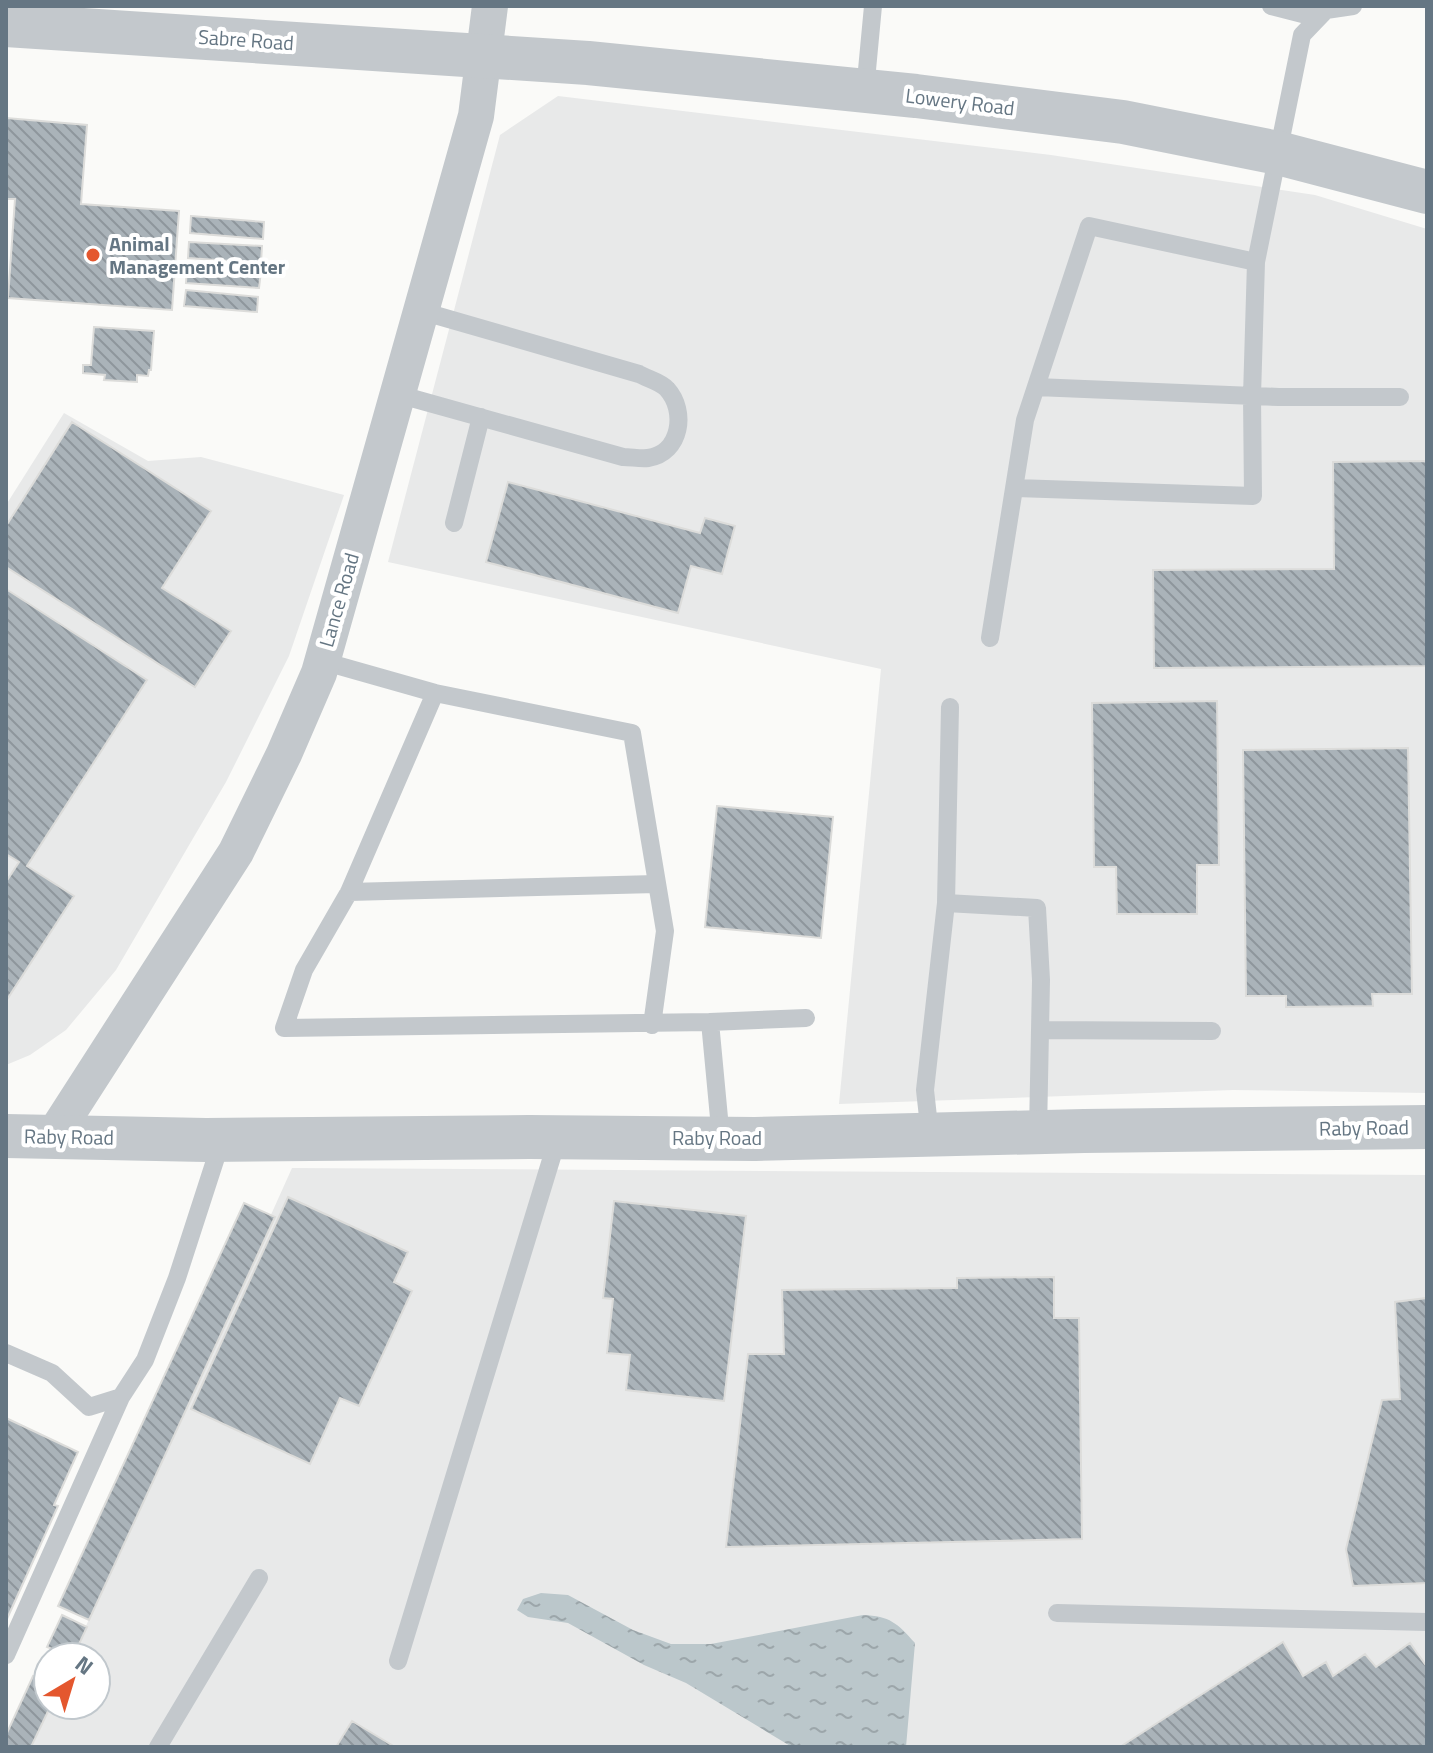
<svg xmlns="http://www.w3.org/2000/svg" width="1433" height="1753" viewBox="0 0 1433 1753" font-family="'Titillium Web',sans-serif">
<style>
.built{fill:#e8e9e9}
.water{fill:url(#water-ripples)}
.building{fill:url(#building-back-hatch);stroke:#dcdcda;stroke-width:2}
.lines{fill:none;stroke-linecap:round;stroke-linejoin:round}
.service{stroke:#c3c8cc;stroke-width:18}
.minor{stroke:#c3c8cc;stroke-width:36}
.tertiary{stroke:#c3c8cc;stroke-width:44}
.poi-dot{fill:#e4572e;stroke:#fff;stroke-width:3}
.labels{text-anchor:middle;stroke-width:8;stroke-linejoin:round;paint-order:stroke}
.street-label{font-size:20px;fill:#657683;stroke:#fff}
.poi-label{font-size:20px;font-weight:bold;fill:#657683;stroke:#fff;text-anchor:start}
</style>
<defs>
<pattern id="water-ripples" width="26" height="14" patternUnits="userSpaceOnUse" patternTransform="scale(2)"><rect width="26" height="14" fill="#bbc7cb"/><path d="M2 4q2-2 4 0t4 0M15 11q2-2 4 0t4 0" fill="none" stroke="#9ca6aa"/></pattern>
<pattern id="building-back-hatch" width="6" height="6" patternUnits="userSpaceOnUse" patternTransform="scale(2)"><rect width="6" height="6" fill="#aab3b9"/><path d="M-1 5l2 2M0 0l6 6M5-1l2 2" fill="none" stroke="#8e969c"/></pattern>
</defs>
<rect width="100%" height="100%" fill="#fafaf8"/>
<path class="built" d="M558 96 1051 155 1315 195 1427 229V1093L1233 1090 839 1104 881 669 388 562 500 135Z
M64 413 148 461 201 457 344 495 289 656 226 782 116 970 66 1030 30 1055 6 1065V505Z
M292 1168 1427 1175V1747H32L50 1705H96V1657H72Z"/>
<path class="water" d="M541 1593 568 1595 633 1630 671 1644H711L863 1615C890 1616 897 1623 915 1643L906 1747H792L686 1683 644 1665 568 1623 528 1617 517 1610 523 1599Z"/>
<path class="building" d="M6 118 87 125 81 204 179 211 172 310 8 298 15 199H6Z
M191 216 264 222 263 239 190 233Z
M189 242 262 246 261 263 188 258Z
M187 266 261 271 259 288 186 283Z
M186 290 258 297 257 312 184 306Z
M94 327 154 331 151 370H149L148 376 137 375V382L104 380 105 375 83 373V365H91Z
M72 422 211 511 162 588 231 631 195 687 6 567V526Z
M1427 461V666L1154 668 1153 570 1334 569 1333 462Z
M508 482 700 533 705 518 735 526 722 574 691 566 678 613 486 562Z
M6 589 147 680 27 866 74 896 6 1001V882L19 862 6 854Z
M1217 701 1219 865H1197V914H1117L1116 867H1094L1092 703Z
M1408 748 1412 994H1372L1373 1006 1286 1007V996H1246L1243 750Z
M717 806 833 817 821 938 705 927Z
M288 1197 408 1252 394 1282 412 1291 359 1406 340 1398 310 1464 191 1409Z
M614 1201 746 1216 724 1401 626 1390 630 1355 607 1353 613 1299 603 1298Z
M244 1203 275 1217 89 1620 58 1606Z
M1054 1277V1318H1079L1082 1539 726 1547 748 1354H784L782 1290 957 1288V1278Z
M1427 1298V1583L1353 1586 1346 1549 1382 1400 1400 1399 1395 1302Z
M6 1418 78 1452 54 1505 58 1506 6 1621Z
M62 1615 87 1627 73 1657 47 1647Z
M1283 1642 1303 1676 1326 1662 1333 1676 1365 1654 1376 1667 1410 1643 1427 1667V1747H1120Z
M33 1676 48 1683V1705H51L31 1747H6V1735Z
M352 1721 395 1747H336Z"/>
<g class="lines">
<path class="service" d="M1271 6 1318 18
M865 91 873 6
M1036 387 1279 397H1400
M397 394 623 457C631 457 641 459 648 458 681 453 687 411 667 389 661 382 648 379 639 374L421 311
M1014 488 1253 496 1252 396 1256 262
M454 523 481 417
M990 638 1025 420 1089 226 1256 262 1302 35 1326 10 1353 6
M322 661 435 693 632 733 665 931 652 1025
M435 693 349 892 304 970 284 1028 710 1022
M950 707 946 903 1037 908 1041 980 1038 1132
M349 892 656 884
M1040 1030 1212 1031
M930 1135 925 1090 946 903
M721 1139 710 1022 806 1018
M6 1353 52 1373 89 1407 121 1397 145 1360 177 1278 222 1139
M1057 1613 1427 1622
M6 1655 121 1397
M398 1661 558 1137
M158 1747 259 1578"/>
<path class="minor" d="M52 1138 236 852 284 754 319 673 476 116 490 6"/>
<path class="tertiary" d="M6 25 588 63 916 96 1123 122 1278 153 1427 192
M6 1136 206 1140 529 1137 755 1139 1084 1131 1427 1127"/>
</g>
<circle class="poi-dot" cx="93" cy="255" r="8"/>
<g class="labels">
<g class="street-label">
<text transform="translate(246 40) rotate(4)" y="7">Sabre Road</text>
<text transform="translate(960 102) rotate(7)" y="7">Lowery Road</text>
<text transform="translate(339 600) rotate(-74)" y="7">Lance Road</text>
<text transform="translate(1364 1128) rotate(-1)" y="7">Raby Road</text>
<text transform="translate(69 1137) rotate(1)" y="7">Raby Road</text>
<text x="717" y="1145">Raby Road</text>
</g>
<g class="poi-label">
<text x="109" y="251">Animal<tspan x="109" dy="23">Management Center</tspan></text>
</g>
</g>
<rect width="1433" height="1753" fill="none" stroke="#657683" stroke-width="16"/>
<g transform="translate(72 1681) rotate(38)"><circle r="38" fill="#ffffff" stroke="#c1c8cd" stroke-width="2"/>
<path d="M0-6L14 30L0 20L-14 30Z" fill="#e4572e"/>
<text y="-12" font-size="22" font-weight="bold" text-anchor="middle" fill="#657683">N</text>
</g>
</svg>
